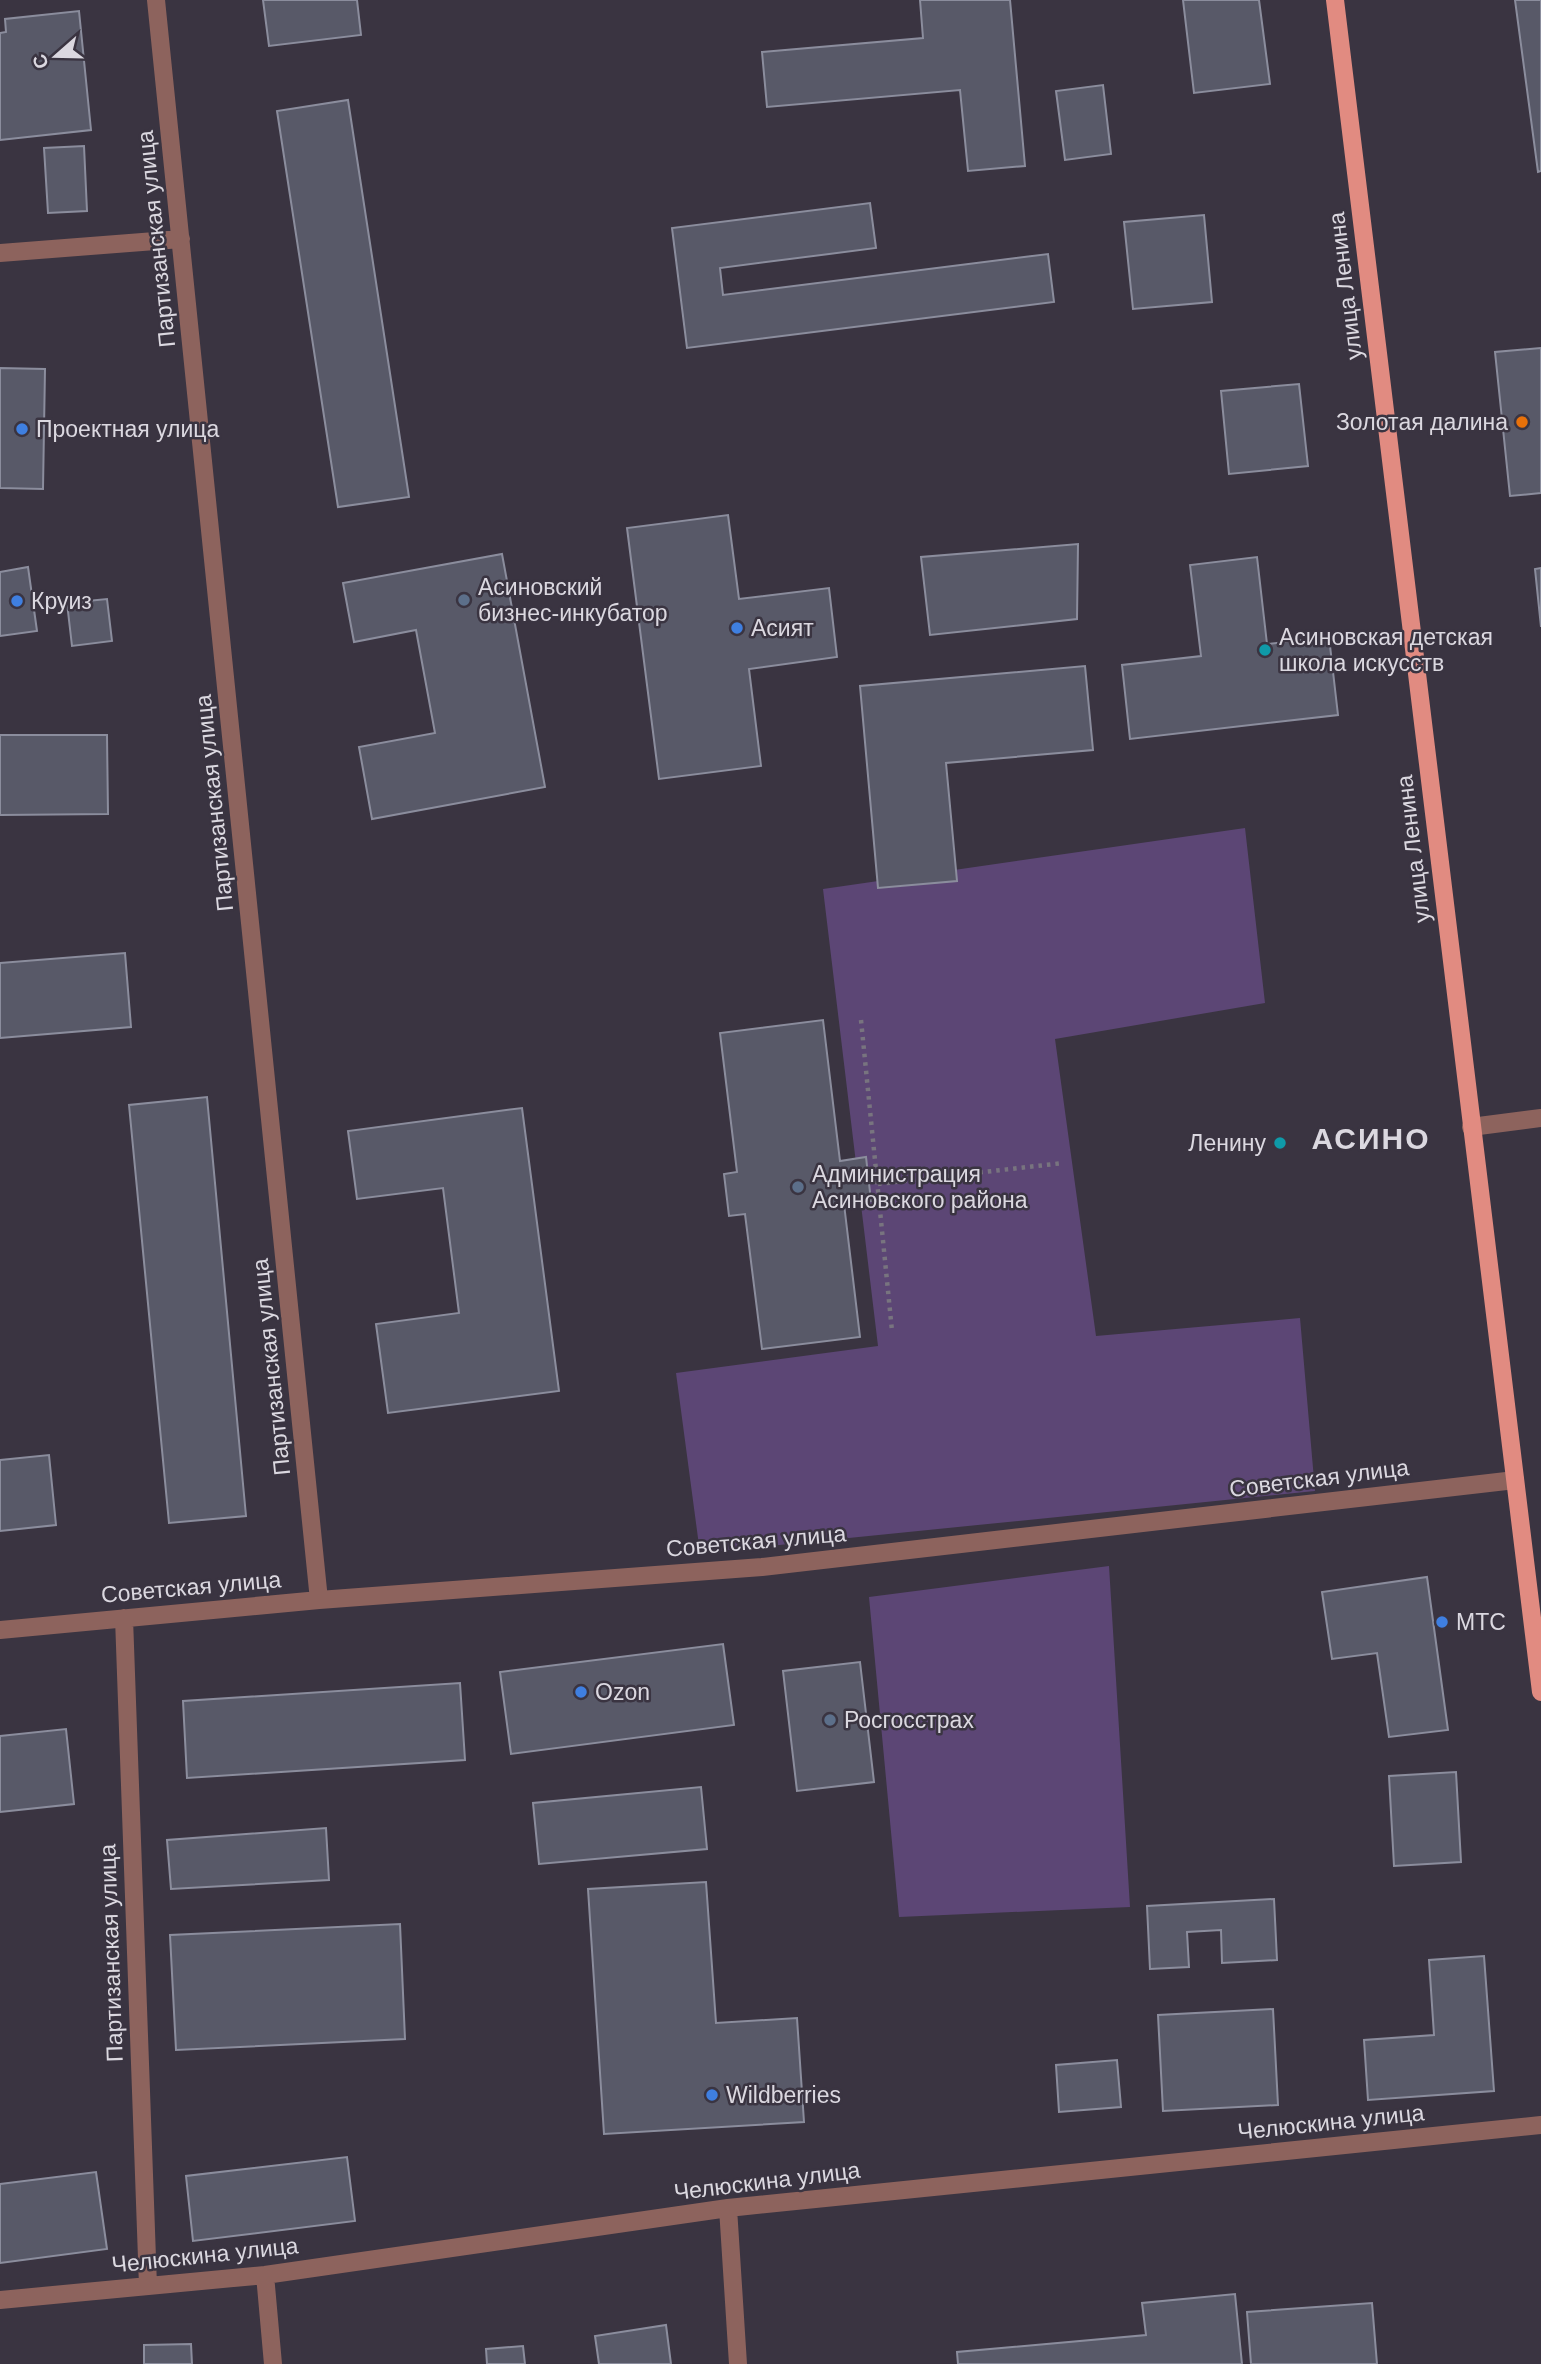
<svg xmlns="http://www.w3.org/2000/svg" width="1541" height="2364" viewBox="0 0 1541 2364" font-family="Helvetica,sans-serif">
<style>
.green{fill:#5c4675}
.building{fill:#585968;stroke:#8b8d9d;stroke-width:2}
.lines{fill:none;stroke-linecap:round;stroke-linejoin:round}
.path{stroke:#78747f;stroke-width:4.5;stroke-dasharray:3.5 5;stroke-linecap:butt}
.minor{stroke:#8d635d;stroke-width:18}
.major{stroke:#e18b81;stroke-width:18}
.food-dot{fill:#e8710a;stroke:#3a3441;stroke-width:2.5}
.shop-dot{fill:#3f7fe0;stroke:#3a3441;stroke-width:2.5}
.service-dot{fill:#5c6f8a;stroke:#3a3441;stroke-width:2.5}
.culture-dot{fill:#0f9aa8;stroke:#3a3441;stroke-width:2.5}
.labels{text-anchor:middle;stroke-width:5;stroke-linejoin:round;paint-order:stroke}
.street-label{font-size:23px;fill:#dbd8e0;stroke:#3a3441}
.poi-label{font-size:23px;fill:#dbd8e0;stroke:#3a3441;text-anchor:start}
.district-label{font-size:30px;font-weight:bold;letter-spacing:2px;fill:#dbd8e0;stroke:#3a3441}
</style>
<rect width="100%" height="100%" fill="#3a3441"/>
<path class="green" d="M1245 828 1265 1003 1055 1039 1096 1336 1300 1318 1315 1491 700 1553 676 1373 878 1346 823 889Z
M1109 1566 1130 1907 899 1917 869 1597Z"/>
<path class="building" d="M263 0H357L361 35 269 46Z
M920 0H1010L1025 166 968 171 960 90 767 107 762 52 923 38Z
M1183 0H1259L1270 84 1194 93Z
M1515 0H1541V171L1538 172Z
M79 11 91 130 0 140V33L6 32 5 19Z
M1103 85 1111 154 1065 160 1056 91Z
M348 100 409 497 338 507 277 111Z
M84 146 87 211 48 213 44 148Z
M870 203 876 248 720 268 723 295 1048 254 1054 302 687 348 672 228Z
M1204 215 1212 302 1133 309 1124 222Z
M1541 348V493L1510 496 1495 352Z
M0 368 45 369 43 489 0 488Z
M1299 384 1308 466 1229 474 1221 391Z
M728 515 739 599 829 588 837 657 749 669 761 766 659 779 627 528Z
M1078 544 1077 619 930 635 921 557Z
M502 554 545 787 372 819 359 747 435 733 416 630 354 642 343 583Z
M1257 557 1267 644 1329 637 1338 715 1130 739 1122 665 1201 656 1190 565Z
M28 567 37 631 0 636V572Z
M1541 568V627L1535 569Z
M107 599 112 641 72 646 67 603Z
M1085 666 1093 750 946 763 957 881 878 888 860 686Z
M0 735H107L108 814 0 815Z
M125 953 131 1027 0 1038V963Z
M823 1020 840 1161 866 1157 871 1201 844 1204 860 1337 762 1349 745 1214 729 1216 724 1174 737 1172 720 1033Z
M207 1097 246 1516 169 1523 129 1105Z
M522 1108 559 1391 388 1413 376 1324 459 1313 443 1188 357 1199 348 1131Z
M49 1455 56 1525 0 1531V1460Z
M1427 1577 1448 1730 1389 1737 1377 1653 1332 1659 1322 1592Z
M723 1644 734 1725 511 1754 500 1672Z
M860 1662 874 1782 797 1791 783 1671Z
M460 1683 465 1760 187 1778 183 1701Z
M66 1729 74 1804 0 1812V1736Z
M1456 1772 1461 1862 1394 1866 1389 1776Z
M701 1787 707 1849 539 1864 533 1803Z
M326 1828 329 1880 171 1889 167 1840Z
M706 1882 716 2023 797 2018 804 2122 604 2134 588 1889Z
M1274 1899 1277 1960 1222 1963 1221 1930 1187 1932 1189 1967 1150 1969 1147 1906Z
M400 1924 405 2039 176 2050 170 1935Z
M1484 1956 1494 2091 1368 2100 1364 2040 1434 2035 1429 1960Z
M1273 2009 1278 2105 1163 2111 1158 2015Z
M1117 2060 1121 2107 1059 2112 1056 2065Z
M347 2157 355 2221 193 2241 186 2176Z
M96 2172 107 2249 0 2263V2184Z
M1235 2294 1242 2364H958L957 2352 1146 2335 1142 2303Z
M1372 2303 1377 2364H1251L1247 2312Z
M666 2325 671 2364H599L595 2336Z
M191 2344 192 2364H144V2345Z
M523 2346 525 2364H487L486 2349Z"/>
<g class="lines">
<path class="path" d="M861 1020 892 1331
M878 1184 1063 1163"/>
<path class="minor" d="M156 0 319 1600
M0 253 181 239
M1471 1127 1541 1118
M124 1618 148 2286
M0 1630 319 1600 762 1567 1515 1480
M728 2208 738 2364
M265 2275 273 2364
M0 2300 265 2275 728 2208 1541 2125"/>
<path class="major" d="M1335 0 1541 1692"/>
</g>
<circle class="food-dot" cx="1522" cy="422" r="7"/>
<g class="shop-dot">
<circle cx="22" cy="429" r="7"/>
<circle cx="17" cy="601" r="7"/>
<circle cx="737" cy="628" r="7"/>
<circle cx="1442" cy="1622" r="7"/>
<circle cx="581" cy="1692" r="7"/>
<circle cx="712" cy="2095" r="7"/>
</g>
<g class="service-dot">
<circle cx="464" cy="600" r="7"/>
<circle cx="798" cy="1187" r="7"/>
<circle cx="830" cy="1720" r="7"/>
</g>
<g class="culture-dot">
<circle cx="1265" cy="650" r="7"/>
<circle cx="1280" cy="1143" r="7"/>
</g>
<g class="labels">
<g class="street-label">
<text transform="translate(156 239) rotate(-96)" y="8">Партизанская улица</text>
<text transform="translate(1345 286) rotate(-97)" y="8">улица Ленина</text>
<text transform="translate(214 803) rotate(-96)" y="8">Партизанская улица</text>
<text transform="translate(1413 849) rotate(-97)" y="8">улица Ленина</text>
<text transform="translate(271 1367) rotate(-96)" y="8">Партизанская улица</text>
<text transform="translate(1319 1478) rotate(-7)" y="8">Советская улица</text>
<text transform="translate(756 1541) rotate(-5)" y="8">Советская улица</text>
<text transform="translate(191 1587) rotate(-5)" y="8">Советская улица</text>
<text transform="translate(111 1953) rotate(-92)" y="8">Партизанская улица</text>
<text transform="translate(1331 2122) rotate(-6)" y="8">Челюскина улица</text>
<text transform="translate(767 2181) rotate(-7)" y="8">Челюскина улица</text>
<text transform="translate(205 2255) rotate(-6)" y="8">Челюскина улица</text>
</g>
<g class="poi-label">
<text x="1508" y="430" text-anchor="end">Золотая далина</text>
<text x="36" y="437">Проектная улица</text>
<text x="478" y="595">Асиновский<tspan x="478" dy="26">бизнес-инкубатор</tspan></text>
<text x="31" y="609">Круиз</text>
<text x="751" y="636">Асият</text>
<text x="1279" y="645">Асиновская детская<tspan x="1279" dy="26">школа искусств</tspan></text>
<text x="1266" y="1151" text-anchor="end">Ленину</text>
<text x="812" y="1182">Администрация<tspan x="812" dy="26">Асиновского района</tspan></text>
<text x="1456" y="1630">МТС</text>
<text x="595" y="1700">Ozon</text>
<text x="844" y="1728">Росгосстрах</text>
<text x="726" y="2103">Wildberries</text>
</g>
<g class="district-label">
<text x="1371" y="1149">АСИНО</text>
</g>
</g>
<g transform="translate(56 56) rotate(250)" stroke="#3a3441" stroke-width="5" paint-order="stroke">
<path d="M0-5L12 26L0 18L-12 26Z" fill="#dbd8e0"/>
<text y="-10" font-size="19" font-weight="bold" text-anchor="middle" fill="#dbd8e0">С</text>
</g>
</svg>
